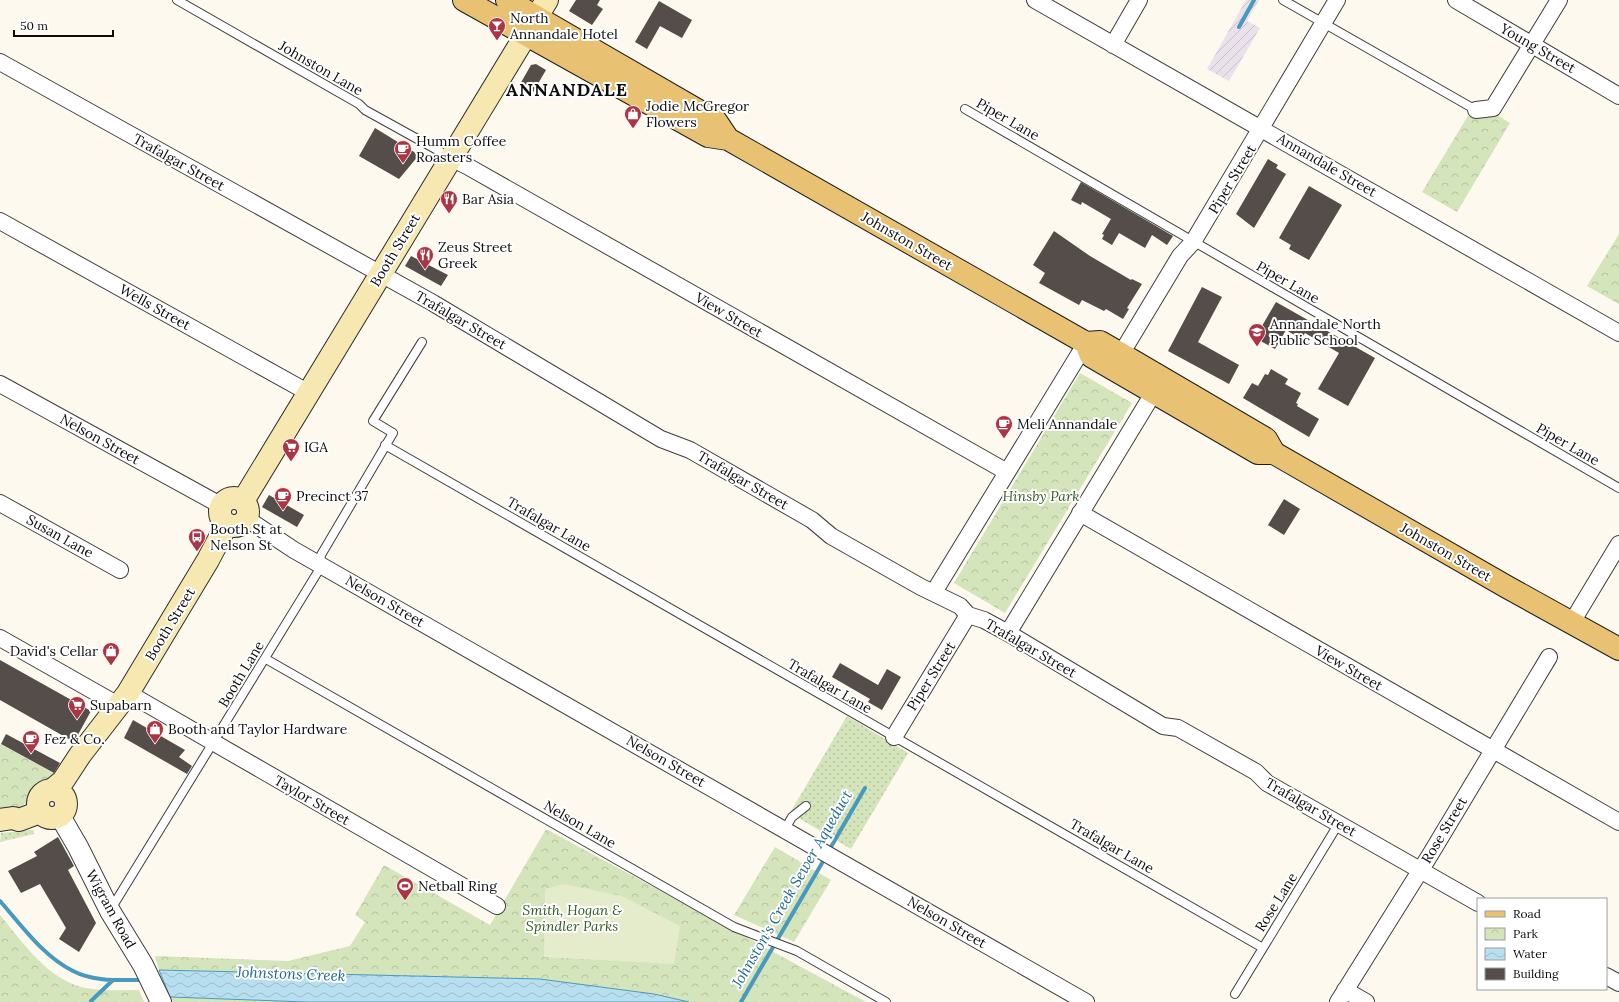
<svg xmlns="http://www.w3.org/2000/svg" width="1619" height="1002" viewBox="0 0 1619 1002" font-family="Lora,serif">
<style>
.industrial{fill:url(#industrial-furrows)}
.grass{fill:url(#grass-dots)}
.park{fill:url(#park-crowns)}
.pitch{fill:#e4eccc}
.water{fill:url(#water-waves);stroke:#4899bd}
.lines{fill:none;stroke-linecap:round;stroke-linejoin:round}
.stream{stroke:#4899bd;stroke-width:4}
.building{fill:#544d4a}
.service-casing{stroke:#3f3f3f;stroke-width:10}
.minor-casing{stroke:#3f3f3f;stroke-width:18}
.tertiary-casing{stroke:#3f3f3f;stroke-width:22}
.secondary-casing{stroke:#2e2e2e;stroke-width:24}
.primary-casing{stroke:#1d1d1d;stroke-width:24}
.service{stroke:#fff;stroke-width:8}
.minor{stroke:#fff;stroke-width:16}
.tertiary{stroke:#fff;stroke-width:20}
.secondary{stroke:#f6e8b0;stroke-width:22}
.primary{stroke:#e9c172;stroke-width:22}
.labels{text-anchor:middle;stroke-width:4;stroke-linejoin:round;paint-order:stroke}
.poi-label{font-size:14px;fill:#0c0c0c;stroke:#fff;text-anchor:start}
.street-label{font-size:14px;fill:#0c0c0c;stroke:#fff}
.park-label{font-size:14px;font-style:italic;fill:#355c25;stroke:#fff}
.water-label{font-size:15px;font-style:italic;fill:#246a90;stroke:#fff}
.district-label{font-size:18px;font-weight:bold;letter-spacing:1px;fill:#0c0c0c;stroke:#fff}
</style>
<defs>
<pattern id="industrial-furrows" width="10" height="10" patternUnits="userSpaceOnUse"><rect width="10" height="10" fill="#e9e2ea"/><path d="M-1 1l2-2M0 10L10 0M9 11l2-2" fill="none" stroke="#c7c1c8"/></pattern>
<pattern id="grass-dots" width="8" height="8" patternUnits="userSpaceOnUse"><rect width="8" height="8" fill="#d4e4bb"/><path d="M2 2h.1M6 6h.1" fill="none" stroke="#b5c2a0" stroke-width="1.8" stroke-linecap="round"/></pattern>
<pattern id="park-crowns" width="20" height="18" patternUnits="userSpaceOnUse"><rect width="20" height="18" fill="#d4e4bb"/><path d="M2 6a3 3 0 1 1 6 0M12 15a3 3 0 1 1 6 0" fill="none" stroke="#b5c2a0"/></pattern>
<pattern id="water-waves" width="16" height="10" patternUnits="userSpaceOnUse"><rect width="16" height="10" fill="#b8dfef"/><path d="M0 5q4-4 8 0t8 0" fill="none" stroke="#9dbecc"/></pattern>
</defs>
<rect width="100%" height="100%" fill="#fdf9ee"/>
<path class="industrial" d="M1246 0H1259L1247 21 1260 28 1229 81 1207 69Z"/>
<path class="grass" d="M847 716 908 753 851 849 790 813Z
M34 830V834L0 842 1 833Z"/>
<path class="park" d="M1492 112 1510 123 1457 212 1422 192 1469 114 1475 117Z
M1619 234V304L1587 286Z
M1080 373 1132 403 1005 613 954 583Z
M0 744 55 774C40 793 25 810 0 813Z
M546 829 866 1002H689L654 994 540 979 159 970 155 956 288 961 350 946 365 922 355 915 384 865 490 925Z
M775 847 831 880 794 942 734 915Z
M0 915C21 940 43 973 75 985 94 992 118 990 139 990L144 1002H0Z
M170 997 307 1002H173Z"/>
<path class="pitch" d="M564 884 622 896 680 926 674 964 544 957 545 889Z"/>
<path class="water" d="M159 970 540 979 654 994 689 1002H307L170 997Z"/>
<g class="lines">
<path class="stream" d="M1239 27 1254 0
M828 852 865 788
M0 901C22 926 43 956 73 971 94 982 120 980 143 980
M91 1001 113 980
M741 1002 825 858"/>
</g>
<path class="building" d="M576 0H600L597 5 603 9 592 25 569 11Z
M659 1 692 20 682 38 660 26 647 49 635 42Z
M536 64 546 70 532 94 519 86 531 65Z
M375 128 419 155 399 179 359 156Z
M1268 159 1278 165 1276 168 1286 174 1254 228 1236 214Z
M1081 182 1173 236 1167 245 1152 235 1145 248 1119 233 1112 245 1102 239 1104 235 1102 234 1111 219 1082 202 1081 205 1071 200Z
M1309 186 1342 205 1309 260 1289 249 1291 245 1279 238Z
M1054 231 1090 256 1131 280 1132 279 1142 284 1127 308 1129 309 1123 319 1106 309 1104 311 1082 300 1079 305 1039 283 1045 273 1033 265Z
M411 256 448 275 441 286 405 266Z
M1202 287 1222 297 1198 342 1239 365 1229 384 1168 351Z
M1276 302 1375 358 1348 406 1318 389 1339 353 1305 333 1301 339 1286 330 1275 349 1255 338Z
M1271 369 1288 379 1285 384 1301 393 1296 403 1298 404 1297 406 1319 419 1309 437 1243 398 1252 383 1258 386 1265 374 1268 375Z
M269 495 304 515 297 527 262 507Z
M1284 499 1300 509 1284 535 1268 525Z
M0 660 91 711 74 742 0 700Z
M840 663 878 685 887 669 901 677 882 710 868 702 870 699 832 677Z
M133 720 185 750 179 757 192 766 187 774 124 738Z
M6 734 60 763 54 773 1 744Z
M58 837 74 866 68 870 96 923 79 952 59 939 66 928 40 884 21 893 8 871 37 856 34 852Z"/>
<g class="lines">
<defs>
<path id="service" d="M177 0 359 104 365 110 450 157
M1283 0 1476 110
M965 109 1619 488
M385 445 1263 948
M266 659 734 927 797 951 886 1002
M785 829 792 817 806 806
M111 909 319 570 321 555 393 433 373 421 422 342
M1235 994 1339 823"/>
<path id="minor" d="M1035 0 1619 333
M1456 0 1619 96
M1113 45 1139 0
M0 62 433 303 661 439 690 450 812 520 831 536 921 587 960 606 968 615 984 620 1008 633 1163 726 1178 728 1256 772 1267 783 1478 903
M1476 110 1493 108 1559 0
M451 158 467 166 1007 472
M0 221 309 393
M1121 354 1180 256 1193 242 1337 0
M0 384 222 506
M0 503 120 570
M1080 513 1619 822
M247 519 294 550 1086 1002
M934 592 1086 343
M1572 622 1619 544
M1008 633 1154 392
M0 638 118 705
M128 693 497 906
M894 737 968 615
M1606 976 1619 983
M1345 990 1366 1002
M1338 1002 1430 855 1549 657"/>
<path id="tertiary" d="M60 816 78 847 110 911 143 965 161 1002"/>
<path id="secondary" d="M220 512a14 14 0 1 1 28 0a14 14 0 1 1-28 0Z
M243 501 547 0
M38 804a14 14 0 1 1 28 0a14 14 0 1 1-28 0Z
M52 790 63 781 80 755 128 693 208 560 227 524
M0 820 13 818 19 820 40 812"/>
<path id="primary" d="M464 0 708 136 728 139 1086 343 1100 342 1121 354 1266 439 1274 453
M507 0 716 121 728 139
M1086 343 1091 356 1258 453H1274L1507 587 1619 649"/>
</defs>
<use href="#service" class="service-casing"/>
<use href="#minor" class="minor-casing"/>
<use href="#tertiary" class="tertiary-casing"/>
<use href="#secondary" class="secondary-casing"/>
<use href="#primary" class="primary-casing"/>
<use href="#service" class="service"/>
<use href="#minor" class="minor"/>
<use href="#tertiary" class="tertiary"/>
<use href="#secondary" class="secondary"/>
<use href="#primary" class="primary"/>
</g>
<defs>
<symbol id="bar-pin" viewBox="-11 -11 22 30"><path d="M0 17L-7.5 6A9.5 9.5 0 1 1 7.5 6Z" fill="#ac3545" stroke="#fff"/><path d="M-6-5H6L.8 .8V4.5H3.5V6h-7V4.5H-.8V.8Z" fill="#fff"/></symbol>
<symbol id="shop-pin" viewBox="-11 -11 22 30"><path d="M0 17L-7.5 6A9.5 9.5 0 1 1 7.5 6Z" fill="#ac3545" stroke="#fff"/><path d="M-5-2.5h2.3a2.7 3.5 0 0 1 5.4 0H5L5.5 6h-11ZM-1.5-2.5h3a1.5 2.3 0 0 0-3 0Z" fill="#fff"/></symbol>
<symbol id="cafe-pin" viewBox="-11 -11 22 30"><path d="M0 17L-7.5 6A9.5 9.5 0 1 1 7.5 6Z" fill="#ac3545" stroke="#fff"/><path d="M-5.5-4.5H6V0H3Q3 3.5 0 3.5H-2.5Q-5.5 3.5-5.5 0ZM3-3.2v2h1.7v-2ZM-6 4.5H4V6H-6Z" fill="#fff"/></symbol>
<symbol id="restaurant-pin" viewBox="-11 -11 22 30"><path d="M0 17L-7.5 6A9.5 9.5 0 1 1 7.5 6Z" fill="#ac3545" stroke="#fff"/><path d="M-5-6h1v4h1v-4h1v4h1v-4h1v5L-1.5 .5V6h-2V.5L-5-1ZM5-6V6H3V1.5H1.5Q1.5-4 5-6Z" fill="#fff"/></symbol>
<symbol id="school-pin" viewBox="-11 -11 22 30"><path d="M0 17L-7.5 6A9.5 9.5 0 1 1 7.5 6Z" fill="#ac3545" stroke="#fff"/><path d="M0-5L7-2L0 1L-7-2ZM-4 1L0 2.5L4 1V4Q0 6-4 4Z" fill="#fff"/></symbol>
<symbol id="supermarket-pin" viewBox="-11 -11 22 30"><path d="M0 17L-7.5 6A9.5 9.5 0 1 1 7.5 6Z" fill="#ac3545" stroke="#fff"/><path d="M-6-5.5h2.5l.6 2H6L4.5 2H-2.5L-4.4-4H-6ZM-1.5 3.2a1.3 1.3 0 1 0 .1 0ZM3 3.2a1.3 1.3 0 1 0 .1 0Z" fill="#fff"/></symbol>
<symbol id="bus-pin" viewBox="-11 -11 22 30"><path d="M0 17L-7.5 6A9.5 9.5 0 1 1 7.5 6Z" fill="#ac3545" stroke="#fff"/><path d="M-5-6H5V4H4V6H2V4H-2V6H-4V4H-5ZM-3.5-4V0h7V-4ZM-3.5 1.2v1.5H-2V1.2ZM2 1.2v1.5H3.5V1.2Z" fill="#fff"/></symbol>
<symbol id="stadium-pin" viewBox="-11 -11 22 30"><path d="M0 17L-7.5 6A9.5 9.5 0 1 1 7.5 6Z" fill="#ac3545" stroke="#fff"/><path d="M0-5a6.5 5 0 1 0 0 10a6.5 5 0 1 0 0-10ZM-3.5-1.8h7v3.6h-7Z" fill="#fff"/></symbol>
</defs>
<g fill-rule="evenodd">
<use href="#bar-pin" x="487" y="16" width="20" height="27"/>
<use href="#shop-pin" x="623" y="104" width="20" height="27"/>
<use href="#cafe-pin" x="393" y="139" width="20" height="27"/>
<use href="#restaurant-pin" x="439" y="189" width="20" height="27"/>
<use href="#restaurant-pin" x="415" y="245" width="20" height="27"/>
<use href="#school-pin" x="1247" y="322" width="20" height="27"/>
<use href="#cafe-pin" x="994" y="414" width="20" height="27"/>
<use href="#supermarket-pin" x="281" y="437" width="20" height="27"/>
<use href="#cafe-pin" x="273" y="486" width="20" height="27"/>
<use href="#bus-pin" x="187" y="527" width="20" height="27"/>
<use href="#shop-pin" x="101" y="641" width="20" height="27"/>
<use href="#supermarket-pin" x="67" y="695" width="20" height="27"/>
<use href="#shop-pin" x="145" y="719" width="20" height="27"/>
<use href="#cafe-pin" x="21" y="729" width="20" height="27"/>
<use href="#stadium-pin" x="395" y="876" width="20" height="27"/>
</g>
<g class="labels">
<g class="poi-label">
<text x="510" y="23">North<tspan x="510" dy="16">Annandale Hotel</tspan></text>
<text x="646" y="111">Jodie McGregor<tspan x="646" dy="16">Flowers</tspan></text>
<text x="416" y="146">Humm Coffee<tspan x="416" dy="16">Roasters</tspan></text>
<text x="462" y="204">Bar Asia</text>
<text x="438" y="252">Zeus Street<tspan x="438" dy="16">Greek</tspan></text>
<text x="1270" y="329">Annandale North<tspan x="1270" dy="16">Public School</tspan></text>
<text x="1017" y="429">Meli Annandale</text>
<text x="304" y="452">IGA</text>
<text x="296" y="501">Precinct 37</text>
<text x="210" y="534">Booth St at<tspan x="210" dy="16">Nelson St</tspan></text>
<text x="98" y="656" text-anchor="end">David's Cellar</text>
<text x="90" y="710">Supabarn</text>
<text x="168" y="734">Booth and Taylor Hardware</text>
<text x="44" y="744">Fez &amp; Co.</text>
<text x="418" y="891">Netball Ring</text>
</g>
<g class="street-label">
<text transform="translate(1538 48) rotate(30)" y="5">Young Street</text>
<text transform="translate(321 68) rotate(30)" y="5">Johnston Lane</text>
<text transform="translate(1008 119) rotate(30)" y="5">Piper Lane</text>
<text transform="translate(179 162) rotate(29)" y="5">Trafalgar Street</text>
<text transform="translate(1327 165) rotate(30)" y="5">Annandale Street</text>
<text transform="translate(1232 179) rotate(-59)" y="5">Piper Street</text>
<text transform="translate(907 241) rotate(30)" y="5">Johnston Street</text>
<text transform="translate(395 250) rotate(-59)" y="5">Booth Street</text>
<text transform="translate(1288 282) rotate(30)" y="5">Piper Lane</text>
<text transform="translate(155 307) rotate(29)" y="5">Wells Street</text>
<text transform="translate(729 315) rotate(30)" y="5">View Street</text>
<text transform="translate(461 320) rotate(30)" y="5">Trafalgar Street</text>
<text transform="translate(100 439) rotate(29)" y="5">Nelson Street</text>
<text transform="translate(1568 444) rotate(30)" y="5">Piper Lane</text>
<text transform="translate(743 480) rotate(30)" y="5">Trafalgar Street</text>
<text transform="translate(549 524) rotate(30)" y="5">Trafalgar Lane</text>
<text transform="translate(60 536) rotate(29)" y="5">Susan Lane</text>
<text transform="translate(1446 552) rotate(30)" y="5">Johnston Street</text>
<text transform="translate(385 601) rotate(30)" y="5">Nelson Street</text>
<text transform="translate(170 624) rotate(-59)" y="5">Booth Street</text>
<text transform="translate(1031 648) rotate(30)" y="5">Trafalgar Street</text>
<text transform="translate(1349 668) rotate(30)" y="5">View Street</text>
<text transform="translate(241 674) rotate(-59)" y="5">Booth Lane</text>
<text transform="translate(931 676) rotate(-58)" y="5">Piper Street</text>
<text transform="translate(830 686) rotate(30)" y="5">Trafalgar Lane</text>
<text transform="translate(666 761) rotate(30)" y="5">Nelson Street</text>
<text transform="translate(312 800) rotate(30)" y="5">Taylor Street</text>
<text transform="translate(1311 807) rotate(30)" y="5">Trafalgar Street</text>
<text transform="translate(580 824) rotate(30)" y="5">Nelson Lane</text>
<text transform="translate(1444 830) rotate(-59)" y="5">Rose Street</text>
<text transform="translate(1112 846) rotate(30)" y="5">Trafalgar Lane</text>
<text transform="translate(1276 902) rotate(-58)" y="5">Rose Lane</text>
<text transform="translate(111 909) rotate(61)" y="5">Wigram Road</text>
<text transform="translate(947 922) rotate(30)" y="5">Nelson Street</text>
</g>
<g class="park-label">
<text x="1041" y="501">Hinsby Park</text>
<text x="572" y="915">Smith, Hogan &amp;<tspan x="572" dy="16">Spindler Parks</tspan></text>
</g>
<g class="water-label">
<text transform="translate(792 889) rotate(-60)" y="5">Johnston's Creek Sewer Aqueduct</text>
<text transform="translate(291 974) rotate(2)" y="5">Johnstons Creek</text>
</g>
<g class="district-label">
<text x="567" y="96">ANNANDALE</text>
</g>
</g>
<rect x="1477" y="898" width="130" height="92" fill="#ffffff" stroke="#9e9e9e"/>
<rect x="1485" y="911" width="20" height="6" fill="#e9c172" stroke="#9e9e9e"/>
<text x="1513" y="918" font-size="12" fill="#0c0c0c">Road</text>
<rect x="1485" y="928" width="20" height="12" fill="url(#park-crowns)" stroke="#9e9e9e"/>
<text x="1513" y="938" font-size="12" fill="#0c0c0c">Park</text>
<rect x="1485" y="948" width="20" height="12" fill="url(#water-waves)" stroke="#9e9e9e"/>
<text x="1513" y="958" font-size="12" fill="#0c0c0c">Water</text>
<rect x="1485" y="968" width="20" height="12" fill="#544d4a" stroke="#9e9e9e"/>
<text x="1513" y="978" font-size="12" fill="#0c0c0c">Building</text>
<path d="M14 30v6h99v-6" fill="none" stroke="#0c0c0c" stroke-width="2"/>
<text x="20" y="30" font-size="12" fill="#0c0c0c" stroke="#ffffff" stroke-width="3" paint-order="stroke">50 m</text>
</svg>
